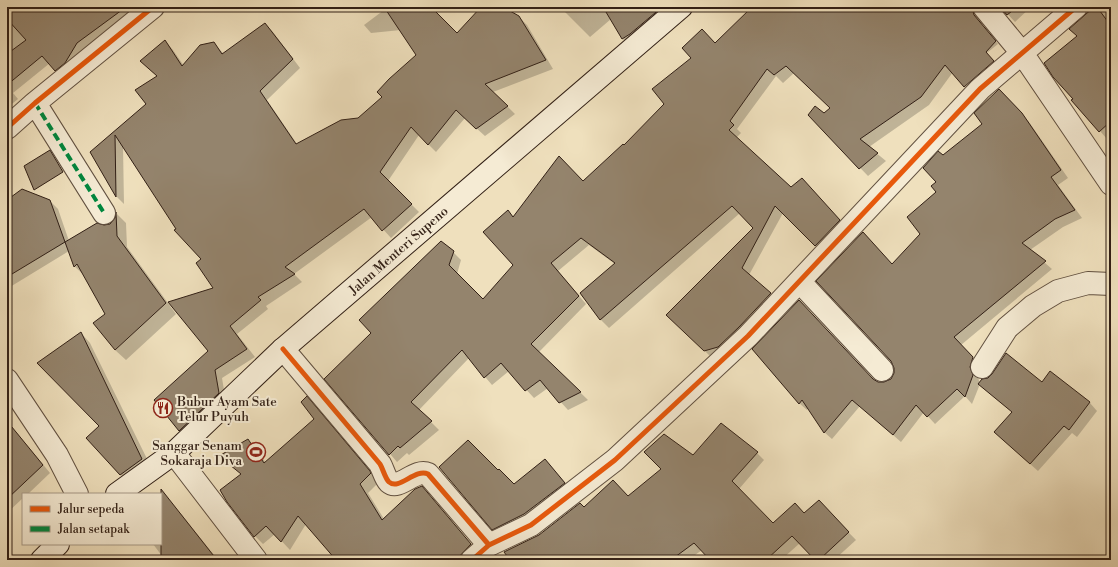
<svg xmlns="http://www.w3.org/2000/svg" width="1118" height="567" viewBox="0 0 1118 567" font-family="'Libre Bodoni',serif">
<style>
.shadow{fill:#0003}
.building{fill:#94846d;stroke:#322016}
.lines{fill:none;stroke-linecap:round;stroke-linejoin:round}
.minor-casing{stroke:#615040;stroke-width:24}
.secondary-casing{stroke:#322016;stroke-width:24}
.minor{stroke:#f5ebd4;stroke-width:22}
.secondary{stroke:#f5ebd4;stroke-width:22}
.quiet{stroke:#00873e;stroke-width:4;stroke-dasharray:8 4;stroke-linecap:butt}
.cycleway-casing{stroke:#f5ebd4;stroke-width:8}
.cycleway{stroke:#e8590c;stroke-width:5}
.labels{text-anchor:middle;stroke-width:4;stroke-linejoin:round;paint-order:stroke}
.street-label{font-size:13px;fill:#322016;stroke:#f5ebd4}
.poi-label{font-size:13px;fill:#322016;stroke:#f5ebd4;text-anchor:start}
</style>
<rect width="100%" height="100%" fill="#efe0bd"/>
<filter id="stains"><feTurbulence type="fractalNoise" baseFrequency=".005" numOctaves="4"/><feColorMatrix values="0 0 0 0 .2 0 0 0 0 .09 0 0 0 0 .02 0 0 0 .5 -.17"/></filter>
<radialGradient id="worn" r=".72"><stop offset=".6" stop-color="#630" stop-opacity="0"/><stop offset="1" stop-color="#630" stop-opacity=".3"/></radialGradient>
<path class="shadow" d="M7 7H149L63 78 50 63 13 93 18 99 7 108Z
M388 7H430L457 35 483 7H501L518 16 527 25 553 69 493 92 515 114 485 136 465 118 436 152 419 135 388 181 419 212 391 238 372 217 294 274 302 282 266 306 268 309 237 334 255 357 222 378 226 402 188 438 180 430 210 351 215 289 202 259 177 229 123 146 124 204 117 197 91 152 148 104 158 77 141 61 165 41 173 50 184 66 213 43 224 54 265 24 273 32 300 68 267 100 297 144 358 119 383 97 417 55 401 30 371 33 364 25Z
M560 7H672L630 46 623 39 611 19 590 37Z
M745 7H978L979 17 982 24 998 44 958 76 953 72 929 105 869 147 886 161 868 176 809 115 824 114 832 108 794 73 783 83 776 76 737 129 741 133 736 138 791 189 810 187 847 229 824 254 783 213 749 275 779 301 712 358 668 315 754 228 740 213 609 328 601 320 581 293 615 264 589 245 558 271 586 304 539 352 588 400 568 410 548 388 534 398 509 371 492 385 469 358 419 410 439 430 409 455 407 453 397 462 326 379 453 252 461 260 457 274 483 300 515 265 508 212 514 217 583 182 624 147 666 104 715 44 749 12Z
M1001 7H1031L1015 22Z
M1104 7H1111V136L1107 139 1100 131 1078 36Z
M1007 98 1029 122 1068 178 1058 185 1082 218 1063 227 1030 250 1052 269 961 345 980 366 977 375 980 383 1042 384 1050 373 1090 403 1097 411 1077 437 1072 433 1038 471 1003 440 1013 413 980 384 972 404 965 396 935 424 924 412 901 442 860 406 832 439 824 432 808 408 807 410 799 403 753 349 874 380 878 383H885L891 380 895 374 893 265 921 234 938 192V182L943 156 984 124Z
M50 201 58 209 69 241 111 225 116 219 117 214 126 223 127 247 176 314 126 360 115 350 106 315 85 276 74 266 69 251 10 287 7 284V202Z
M81 333 90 343 152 469 130 484 120 474 100 426Z
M315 406 378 481 379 482 368 493 384 519 430 496 475 548 457 560H337L306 524 290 550 275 534 263 544 255 536 242 475 220 456 248 440 256 449 266 463 315 419Z
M7 421 50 473 28 494H23V498L7 513Z
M757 453 764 460 739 489 773 524 795 504 805 514 819 502 856 540 834 560H817L800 543 781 560H712L702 550 688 560H685L678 555 672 560H512L539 536 584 508 628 497 693 456Z
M545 460 572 491 534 520 527 514 497 533 490 525 514 485Z
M172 504 182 515 218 560H165L153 544H161V510Z"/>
<path class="building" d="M7 7H126L77 43 65 63 55 71 42 56 7 85V54L26 40 7 19Z
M384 7H431L457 33 481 7H503L519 16 546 60 485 84 508 106 476 129 456 110 428 145 411 127 380 172 412 204 382 231 364 209 285 267 295 274 258 297 261 300 230 326 247 349 215 370 219 393 179 431 154 400 208 351 168 302 213 288 196 263 201 259 174 230 176 229 115 135 116 197 90 152 146 104 135 90 157 76 140 61 165 40 182 66 200 45 214 42 222 54 265 23 293 59 260 91 296 144 341 120 358 118 382 97 377 92 389 79 416 55Z
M603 7H662L630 34 622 39Z
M752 7H972L974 15 996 41 986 52 994 61 964 87 945 65 921 97 860 139 878 153 859 169 808 115 815 106 824 113 830 108 786 66 774 75 767 69 730 121 734 125 729 130 791 187 802 178 840 220 815 246 775 206 742 268 771 293 739 327 718 347 704 351 666 315 753 228 732 206 600 320 580 293 615 263 581 238 551 263 579 296 531 344 581 392 559 403 540 380 525 391 501 363 484 378 462 350 411 402 432 421 400 448 398 446 389 455 324 379 371 333 359 320 441 241 454 251 449 265 483 299 513 265 483 232 508 210 513 217 559 156 583 181 623 144 624 145 664 104 652 89 691 58 682 48 702 29 715 43Z
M1000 7H1017L1007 15Z
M1094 7H1097L1111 26V121L1099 132 1071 100 1073 99 1053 77 1044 63 1077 36 1069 29Z
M999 89 1022 113 1061 170 1051 177 1075 210 1055 219 1022 243 1046 261 954 337 973 357 970 367 973 375 965 397 957 389 927 417 916 405 893 435 852 400 824 433 802 400 799 404 752 349 799 300 873 379 878 382H884L891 379 894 373V368L891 361 816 281 863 232 892 264 920 234 907 217 936 192 931 186 936 182 923 168 938 151 943 155 982 124 974 113Z
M50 150 63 172 34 190 24 166Z
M22 189 50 200 65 242 7 277V200Z
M116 212 117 236 166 303 115 350 93 323 105 314 77 264 74 267 65 242 97 223 104 225 110 224 115 218Z
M81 332 142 459 120 475 86 438 99 426 37 363Z
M1006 353 1042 382 1050 371 1090 402 1069 430 1064 426 1030 464 994 432 1012 412 978 384 982 379 988 378 992 374Z
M307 396 370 471 371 473 360 484 382 520 415 489 422 486 471 544 456 560H336L298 516 281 542 266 526 254 537 227 502 220 490 241 474 219 456 248 439 264 463 314 419 301 402Z
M7 421 43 465 7 499Z
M721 423 758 452 732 481 773 523 795 503 804 513 819 500 849 532 819 560H815L792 536 766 560H710L694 543 671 560H510L504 552 539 535 580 503 584 507 613 480 628 496 661 469 644 452 664 434 693 455Z
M468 440 498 470 499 469 514 484 545 459 565 483 524 514 492 530 439 467Z
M161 489 217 560H161Z"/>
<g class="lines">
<defs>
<path id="minor" d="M984 7 1022 53 1111 184
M35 103 104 213
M7 128 35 103 153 7
M800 282 882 370
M283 349 380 464C383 469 385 478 389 482 399 491 415 468 428 474L489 545
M982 367 1007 328 1033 306 1058 291 1088 283 1111 284
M7 380 57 455 77 494
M174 453 256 560
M472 560 489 545 531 525 615 460 748 336 980 89 1076 7"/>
<path id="secondary" d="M117 494 174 453 283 349 681 7
M42 560 58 544"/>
</defs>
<use href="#minor" class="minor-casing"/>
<use href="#secondary" class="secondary-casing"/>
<use href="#minor" class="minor"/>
<use href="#secondary" class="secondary"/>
<path class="quiet" d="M35 103 104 213"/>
<defs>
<path id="cycleway" d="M7 128 35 103 153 7
M283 349 380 464C383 469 385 478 389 482 399 491 415 468 428 474L489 545
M472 560 489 545 531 525 615 460 748 336 980 89 1076 7"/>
</defs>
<use href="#cycleway" class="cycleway-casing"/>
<use href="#cycleway" class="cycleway"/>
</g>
<defs>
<symbol id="restaurant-ring" viewBox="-11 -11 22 22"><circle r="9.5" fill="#f5ebd4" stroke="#8f2418" stroke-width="1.5"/><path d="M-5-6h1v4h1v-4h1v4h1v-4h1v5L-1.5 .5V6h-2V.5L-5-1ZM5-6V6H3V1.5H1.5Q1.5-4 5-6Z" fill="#8f2418"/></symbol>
<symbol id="stadium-ring" viewBox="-11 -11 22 22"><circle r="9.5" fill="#f5ebd4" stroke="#8f2418" stroke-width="1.5"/><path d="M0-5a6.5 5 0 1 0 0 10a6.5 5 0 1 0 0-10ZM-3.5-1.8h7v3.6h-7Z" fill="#8f2418"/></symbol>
</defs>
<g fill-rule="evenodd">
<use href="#restaurant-ring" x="152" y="397" width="22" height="22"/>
<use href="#stadium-ring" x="245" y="441" width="22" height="22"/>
</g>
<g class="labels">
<g class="street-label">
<text transform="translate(398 250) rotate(-41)" y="5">Jalan Menteri Supeno</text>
</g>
<g class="poi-label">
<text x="177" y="406">Bubur Ayam Sate<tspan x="177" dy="15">Telur Puyuh</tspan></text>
<text x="242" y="450" text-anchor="end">Sanggar Senam<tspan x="242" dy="15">Sokaraja Diva</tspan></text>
</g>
</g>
<rect width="1118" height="567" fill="none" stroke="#efe0bd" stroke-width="24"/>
<rect x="8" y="8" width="1102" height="551" fill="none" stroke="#322016" stroke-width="2"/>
<rect x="12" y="12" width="1094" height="543" fill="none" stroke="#322016"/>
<rect x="22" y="493" width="140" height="52" fill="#f5ebd4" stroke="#a79a88"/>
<rect x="30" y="506" width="20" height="6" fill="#e8590c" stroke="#a79a88"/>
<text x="58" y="513" font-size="12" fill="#322016">Jalur sepeda</text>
<rect x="30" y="526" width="20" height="6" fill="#00873e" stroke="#a79a88"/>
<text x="58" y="533" font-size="12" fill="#322016">Jalan setapak</text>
<rect width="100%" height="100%" filter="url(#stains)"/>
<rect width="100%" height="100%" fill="url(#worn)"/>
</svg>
